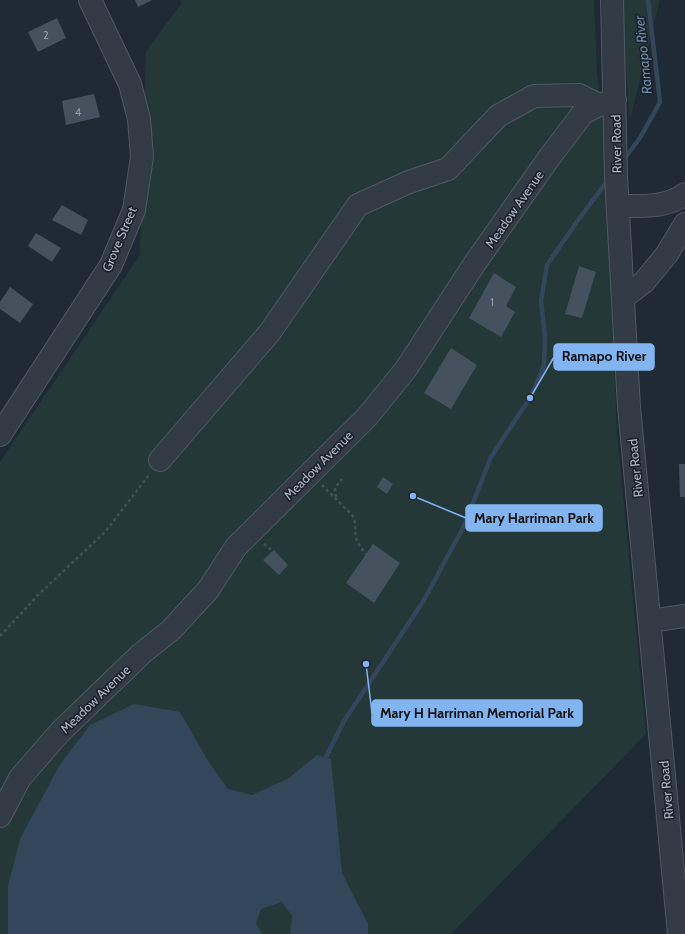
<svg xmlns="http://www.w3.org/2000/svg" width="685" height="934" viewBox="0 0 685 934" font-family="Cabin,sans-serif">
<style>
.green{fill:#243837}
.water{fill:#33475b}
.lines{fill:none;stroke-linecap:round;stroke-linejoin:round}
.stream{stroke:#33475b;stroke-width:4.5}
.building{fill:#46515e}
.minor-casing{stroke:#505963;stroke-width:24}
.path{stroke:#415455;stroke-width:2.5;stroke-dasharray:3 3;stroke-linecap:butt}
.minor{stroke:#333b45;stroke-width:22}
.labels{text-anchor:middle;stroke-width:3;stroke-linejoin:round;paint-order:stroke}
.number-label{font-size:11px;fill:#929da9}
.street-label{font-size:13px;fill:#acb6c2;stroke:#182029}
.water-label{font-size:14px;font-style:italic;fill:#6e89a5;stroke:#182029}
.leader{fill:none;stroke:#81b5f2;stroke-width:1.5}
.callout-dot{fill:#81b5f2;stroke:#182029;stroke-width:1.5}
.callout{fill:#81b5f2;stroke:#81b5f2;stroke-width:1.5}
.callout-label{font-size:14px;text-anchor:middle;font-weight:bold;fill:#111}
</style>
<rect width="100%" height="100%" fill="#1f2a34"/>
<path class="green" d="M180 0H594L597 73 605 137 617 433 646 734 451 934H0V462L140 255 146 51 181 4Z
M620 0H660L630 119Z"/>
<path class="water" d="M134 704 180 712 208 761 228 789 252 795 289 778 317 755 331 759 342 873 368 924V934H290L292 916 282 902 261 909 256 924 263 934H8V886L20 839 59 766 90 725Z"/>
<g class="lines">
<path class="stream" d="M624 159 640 138 660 102 648 0
M326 757 344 721 424 600 464 526 491 457 530 398 544 366 545 337 541 301 547 265 576 223 608 180"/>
</g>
<path class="building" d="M135 0H152L138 7Z
M57 18 66 38 38 52 28 32Z
M94 94 100 117 66 125 62 101Z
M62 205 88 220 81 235 52 220Z
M36 233 61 248 52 262 28 246Z
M579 266 596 272 582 318 565 314Z
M494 273 516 287 506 306 515 312 501 337 469 318Z
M10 287 33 304 20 323 0 309V302Z
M451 348 477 365 451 409 424 393Z
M679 464H685V497H680Z
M383 477 393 484 387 494 377 487Z
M373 544 400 563 374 603 346 583Z
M274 550 288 565 279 575 263 560Z"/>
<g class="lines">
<defs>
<path id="minor" d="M612 0 616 176 629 407 679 934
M618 206C640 206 667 208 685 194
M623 298 644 282 667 254 685 224
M0 435 111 265 134 210 142 157 139 119 130 84 90 0
M160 460 270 332 358 205 409 182 448 169 498 116 534 96 579 95 599 105
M650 621 685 616
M0 816 20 778 60 732 141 654 171 630 208 590 236 547 367 417 406 369 475 263 549 158 583 113 599 105 615 100"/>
</defs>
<use href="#minor" class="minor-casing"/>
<path class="path" d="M322 485 352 515C357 523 354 529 356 537 357 543 362 549 366 554
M336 497 335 488 342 479
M264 544 273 551
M0 636 40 593 105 532 149 475"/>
<use href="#minor" class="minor"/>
</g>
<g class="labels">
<g class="number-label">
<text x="46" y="39">2</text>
<text x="78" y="116">4</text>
<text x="492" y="306">1</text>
</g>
<g class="street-label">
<text transform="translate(616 144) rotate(-91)" y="5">River Road</text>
<text transform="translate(514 209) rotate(-55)" y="5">Meadow Avenue</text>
<text transform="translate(119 239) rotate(-67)" y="5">Grove Street</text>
<text transform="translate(318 465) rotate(-45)" y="5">Meadow Avenue</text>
<text transform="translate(635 468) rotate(-96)" y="5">River Road</text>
<text transform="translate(95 699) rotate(-44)" y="5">Meadow Avenue</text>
<text transform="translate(666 790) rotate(-95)" y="5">River Road</text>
</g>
<g class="water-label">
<text transform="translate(643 55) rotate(-96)" y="5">Ramapo River</text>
</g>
</g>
<path class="leader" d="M530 398L554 357M413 496L466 518M366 664L372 713"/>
<g class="callout-dot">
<circle cx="530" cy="398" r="4"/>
<circle cx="413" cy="496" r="4"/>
<circle cx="366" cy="664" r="4"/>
</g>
<g class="callout">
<rect x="554" y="344" width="100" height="26" rx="4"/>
<rect x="466" y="505" width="136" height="26" rx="4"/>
<rect x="372" y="700" width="210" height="26" rx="4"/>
</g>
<g class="callout-label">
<text x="604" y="361">Ramapo River</text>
<text x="534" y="523">Mary Harriman Park</text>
<text x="477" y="718">Mary H Harriman Memorial Park</text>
</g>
</svg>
